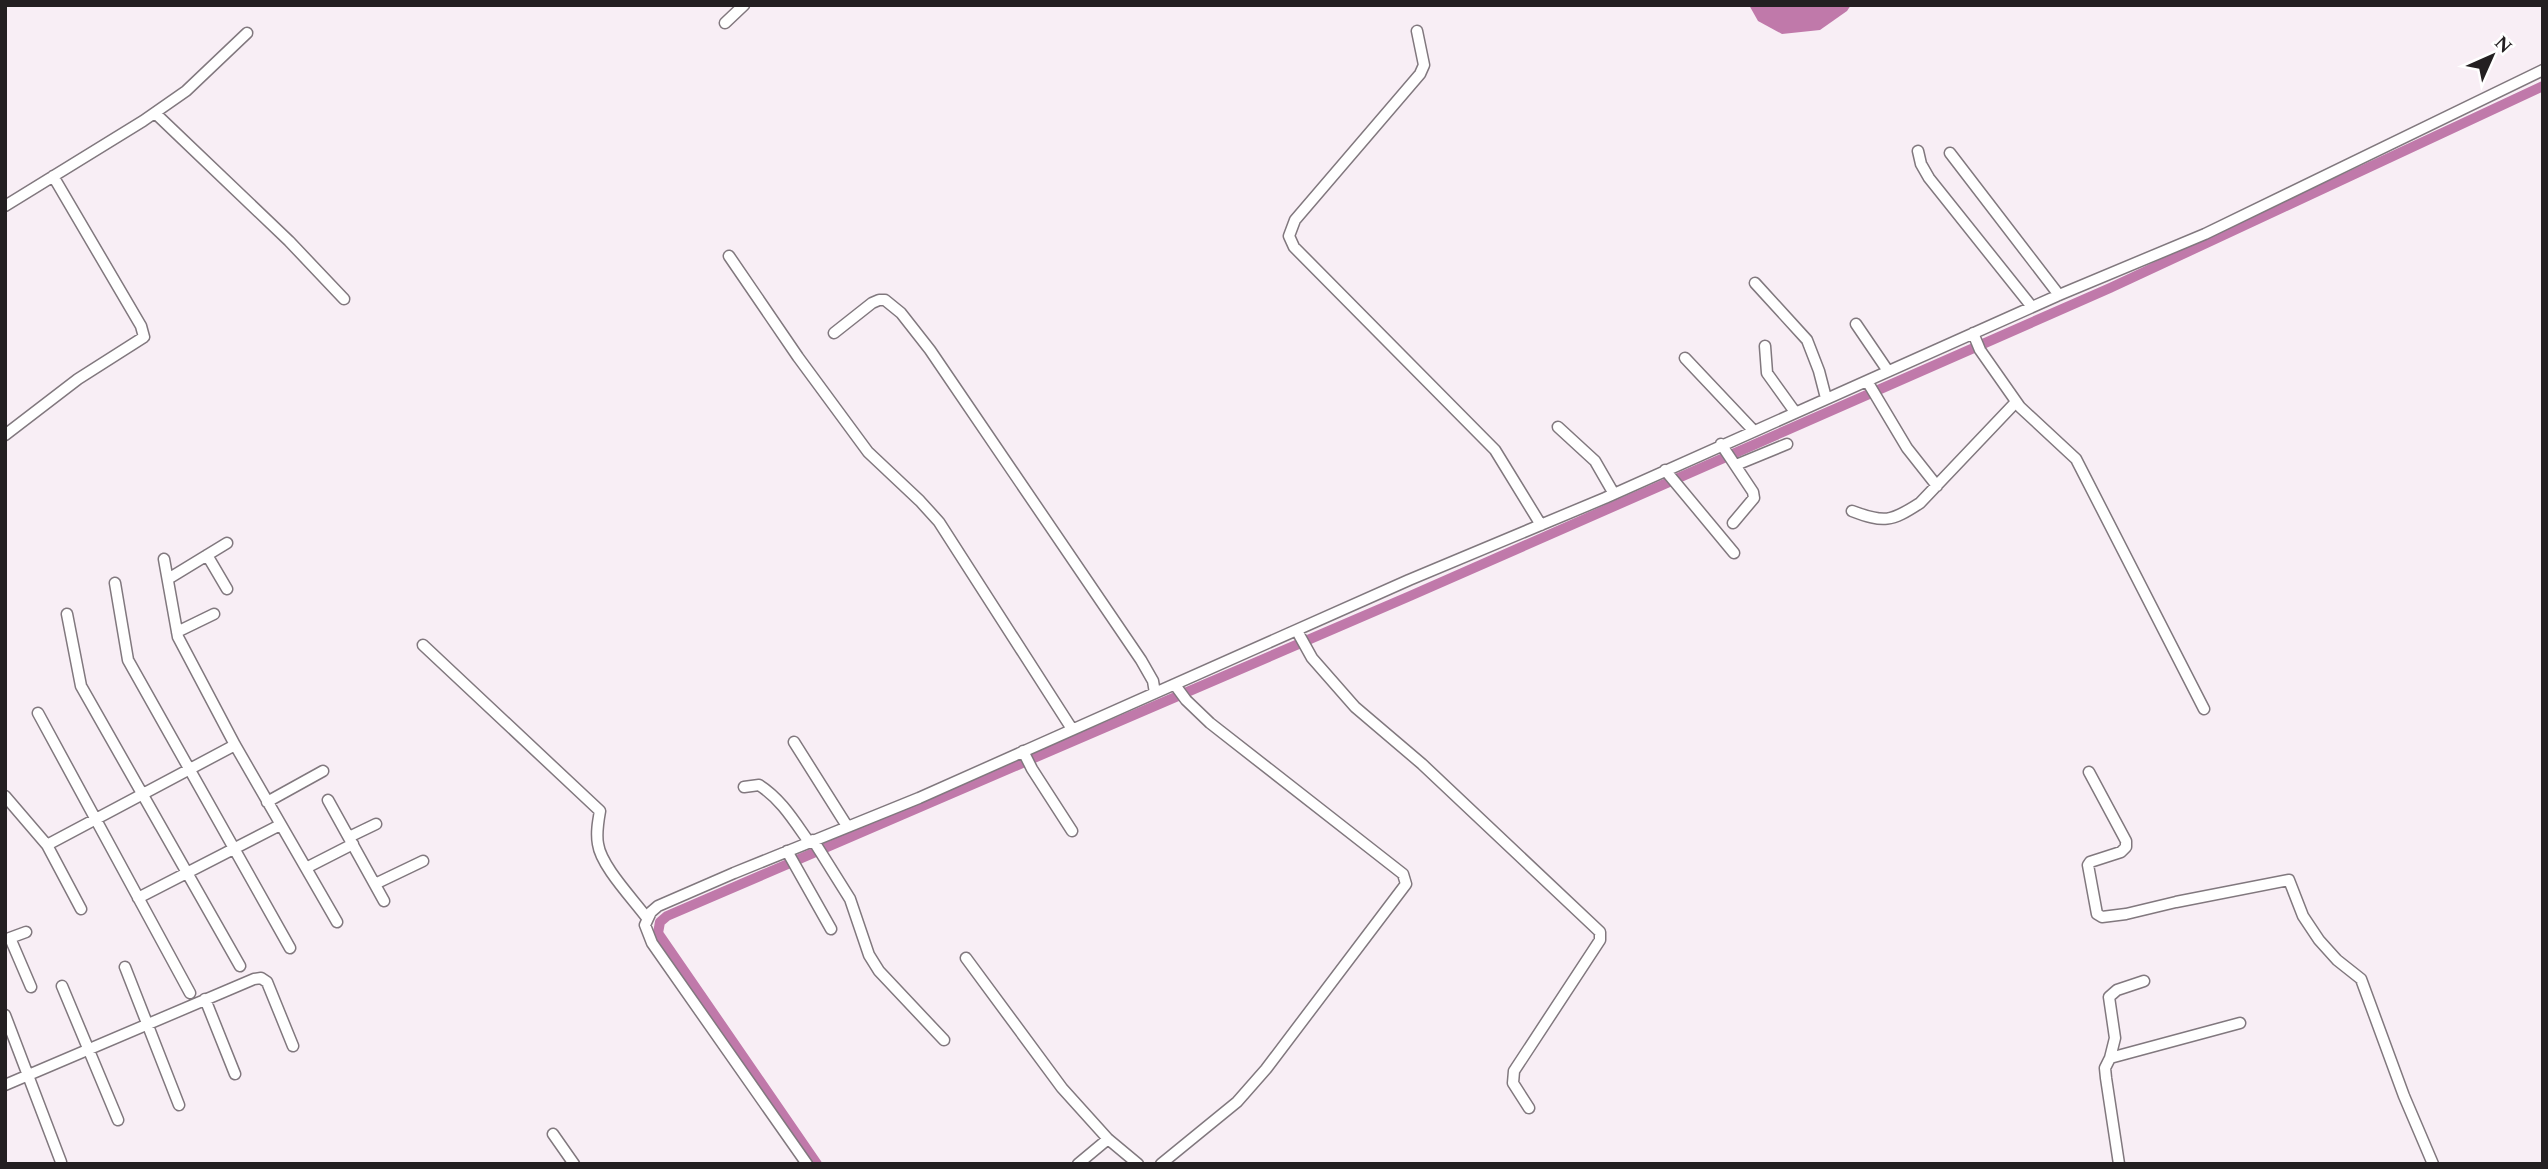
<svg xmlns="http://www.w3.org/2000/svg" width="2548" height="1169" viewBox="0 0 2548 1169" font-family="Spectral,serif">
<style>
.water{fill:#c079aa}
.lines{fill:none;stroke-linecap:round;stroke-linejoin:round}
.canal{stroke:#c079aa;stroke-width:10}
.minor-casing{stroke:#81787e;stroke-width:13}
.minor{stroke:#fff;stroke-width:10}
</style>
<rect width="100%" height="100%" fill="#f8eef5"/>
<path class="water" d="M1749 5H1851L1847 11 1820 30 1782 34 1758 21Z"/>
<g class="lines">
<path class="canal" d="M817 1164 658 933 660 922 667 916 1410 596 2110 288 2543 86"/>
<defs>
<path id="minor" d="M725 23 744 5
M1417 31 1424 65 1420 74 1295 220 1289 236 1294 247 1495 450 1541 525
M155 113 289 241 344 299
M1918 151 1921 164 1929 178 2032 307
M1950 153 2059 295
M5 206 143 121 186 91 247 33
M729 256 798 357 868 452 920 501 939 522 1072 729
M1755 283 1807 340 1819 371 1826 398
M1856 324 1888 371
M834 333 872 303 879 300H885L901 313 930 350 1141 660 1153 681 1155 693
M1973 333 1980 350 2020 407 2076 459 2204 709
M1765 346 1767 373 1795 412
M1685 358 1753 430
M1867 381 1907 448 1937 486
M1558 427 1595 461 1614 494
M5 435 78 379 144 337 141 326 53 176
M1721 444 1753 492 1754 498 1733 523
M1736 465 1787 444
M1665 470 1734 553
M1852 511C1884 523 1891 522 1920 503L2016 402
M207 555 227 589
M164 559 178 637 235 745 337 922
M168 579 227 543
M115 583 128 660 290 948
M67 614 81 686 240 966
M1297 631 1312 658 1355 707 1422 764 1600 932V940L1514 1071 1513 1083 1529 1108
M177 632 214 614
M423 645 600 811C598 822 596 833 598 844 601 866 633 899 647 918
M38 713 190 993
M794 742 847 826
M1023 751 1032 769 1072 831
M2089 772 2126 841V847L2121 852 2090 862 2088 865 2097 914 2102 917 2126 914 2176 902 2289 880 2303 916 2319 940 2337 960 2361 979 2404 1096 2433 1164
M744 787 759 785C781 799 794 821 809 842
M5 796 47 845 235 745
M328 800 384 901
M267 802 323 771
M349 837 376 824
M813 840 850 899 869 955 879 971 944 1040
M47 845 81 909
M787 851 831 929
M306 868 353 844
M375 884 423 861
M138 898 280 825
M10 938 31 987
M7 939 26 932
M966 958 1062 1088 1108 1139 1138 1164
M125 967 179 1105
M62 986 118 1120
M205 999 235 1074
M5 1015 61 1162
M2110 1058 2115 1038 2109 997 2117 990 2144 981
M5 1085 254 979 261 978 267 982 293 1046
M553 1134 574 1164
M807 1164 652 943 645 925 651 912 658 906 734 873 919 798 1409 580 1605 498 2059 295 2205 234 2543 70
M1078 1164 1108 1139
M1161 1164 1237 1102 1266 1069 1406 884 1403 874 1210 723 1186 700 1175 685
M2119 1164 2106 1078 2105 1068 2110 1058 2240 1023"/>
</defs>
<use href="#minor" class="minor-casing"/>
<use href="#minor" class="minor"/>
</g>
<rect width="2548" height="1169" fill="none" stroke="#231f21" stroke-width="14"/>
<g transform="translate(2492 56) rotate(45)" stroke="#ffffff" stroke-width="5" paint-order="stroke">
<path d="M0-5L12 26L0 18L-12 26Z" fill="#231f21"/>
<text y="-10" font-size="19" font-weight="bold" text-anchor="middle" fill="#231f21">N</text>
</g>
</svg>
